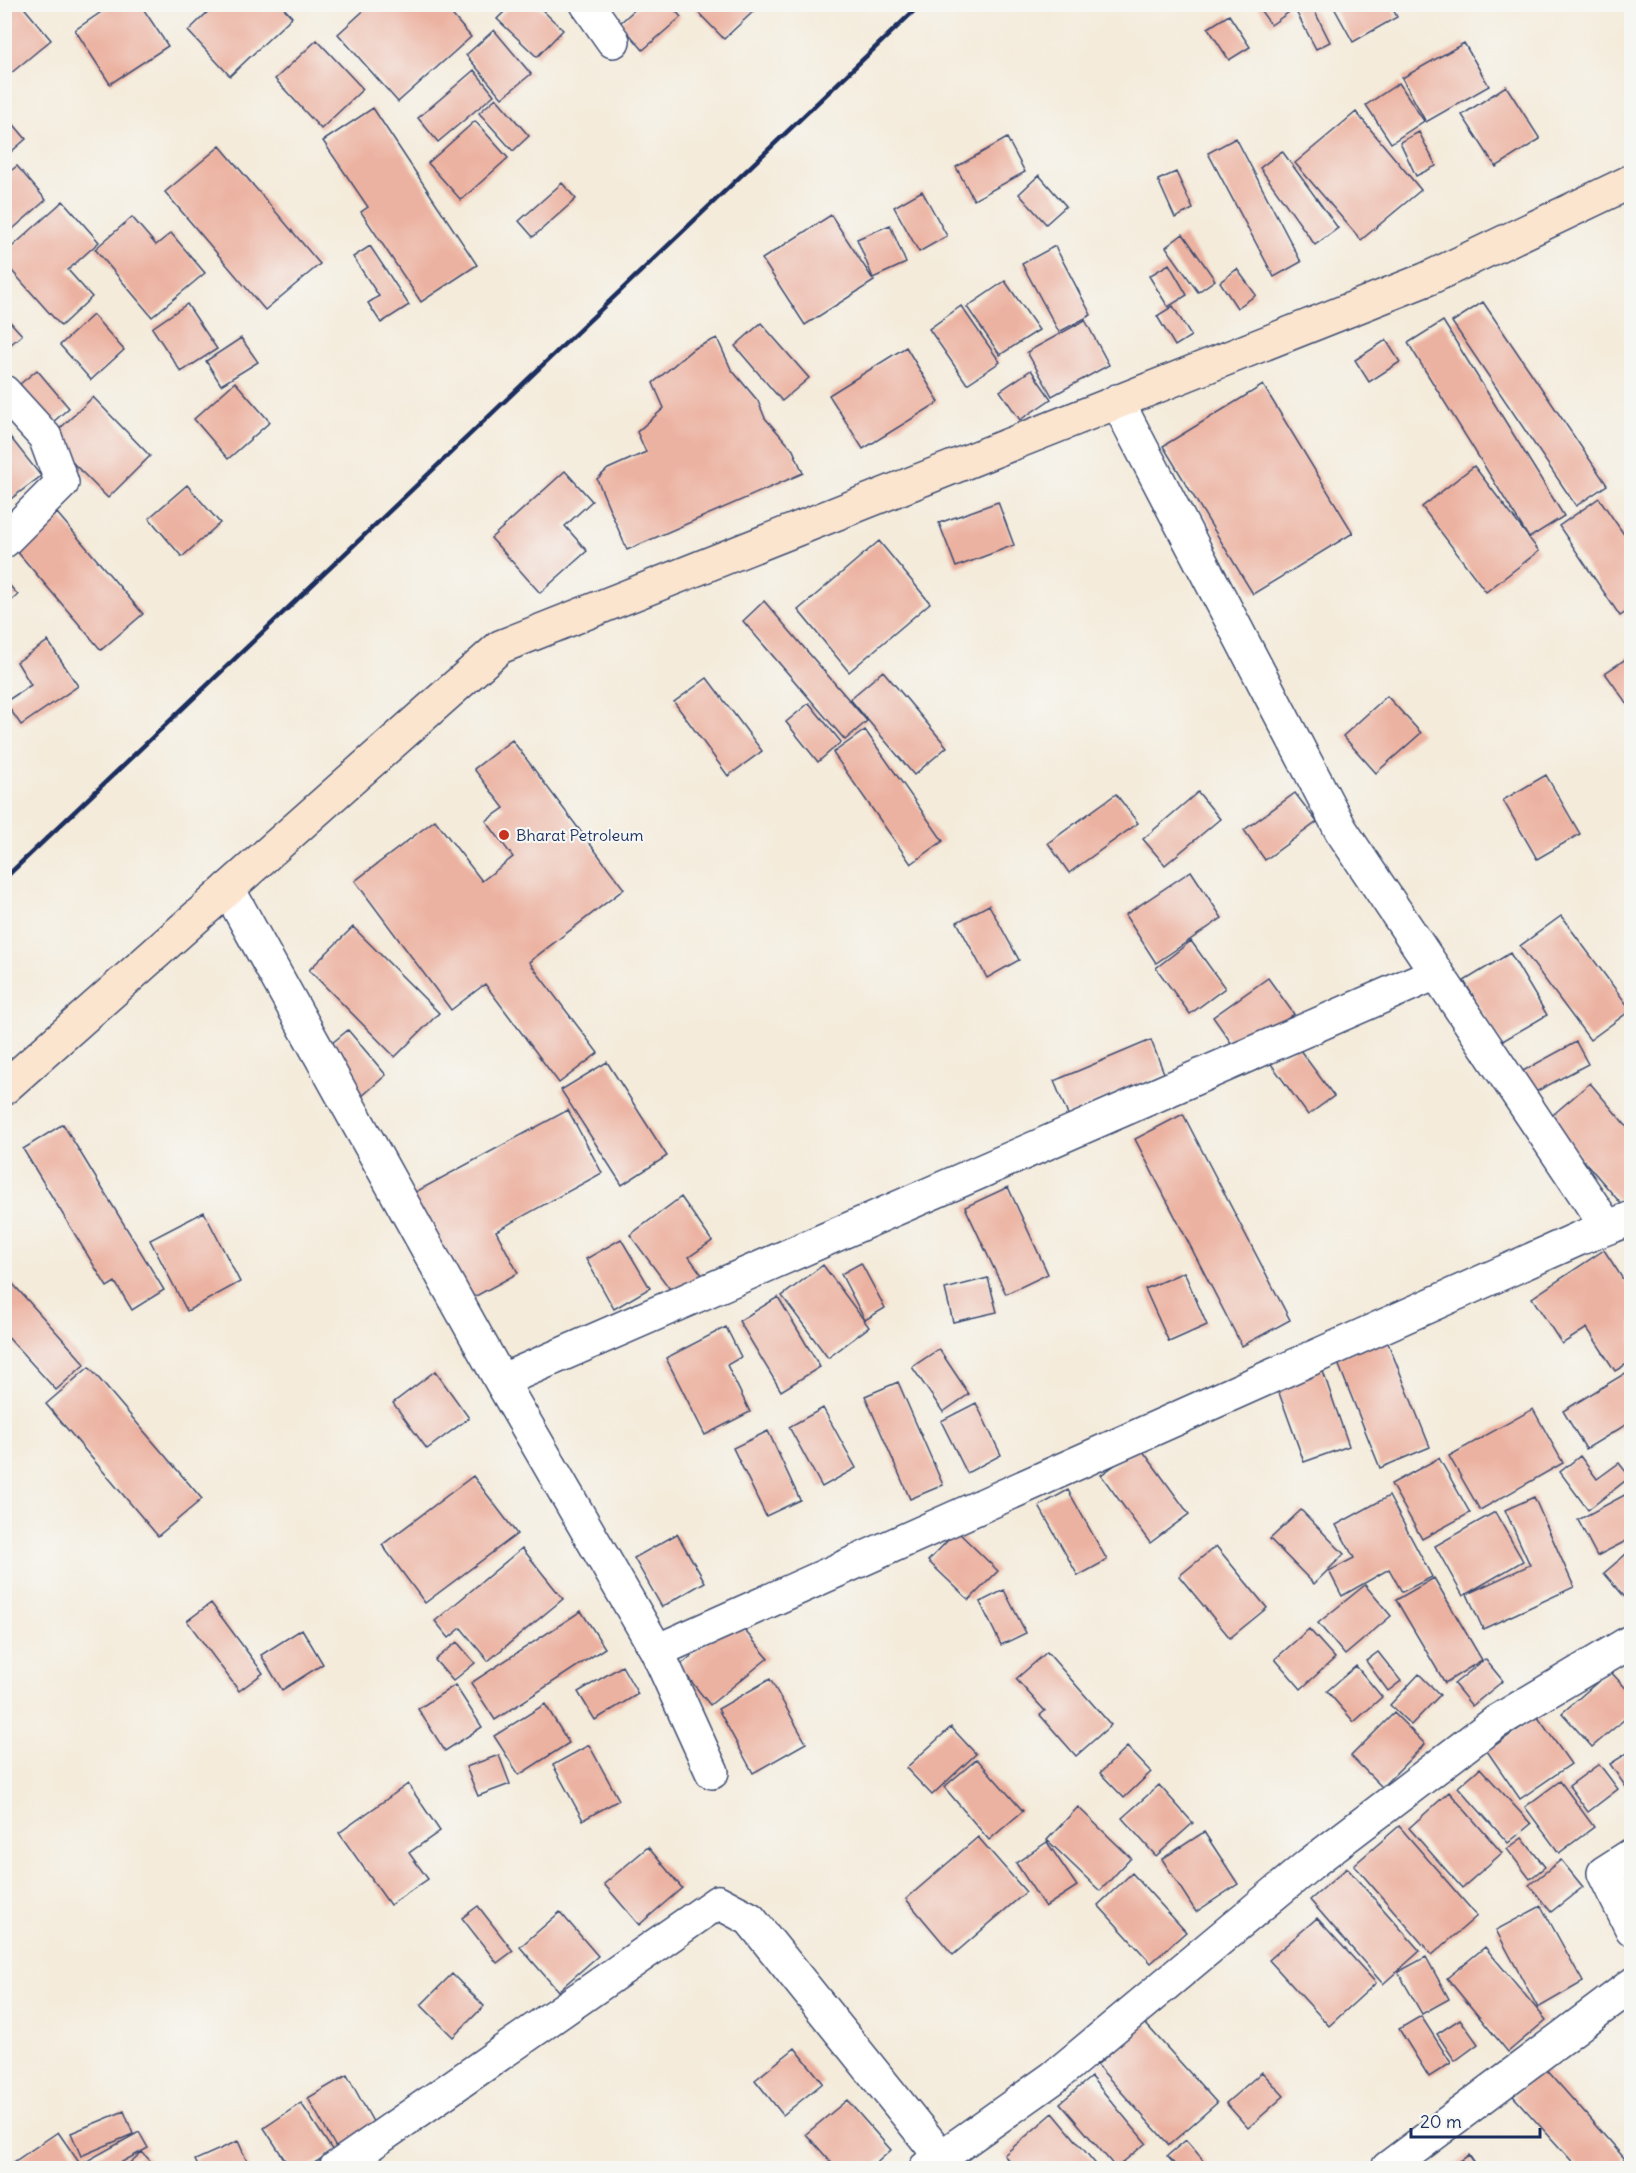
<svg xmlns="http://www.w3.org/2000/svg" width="1636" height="2173" viewBox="0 0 1636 2173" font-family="Delius,sans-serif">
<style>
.building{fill:#ecb2a1}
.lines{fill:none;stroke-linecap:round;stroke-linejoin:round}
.street-casing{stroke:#3c4b71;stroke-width:36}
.secondary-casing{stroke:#3c4b71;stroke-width:36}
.street{stroke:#fff;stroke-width:33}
.secondary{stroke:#fbe5cf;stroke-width:33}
.rail{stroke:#1b2f5e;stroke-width:4.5}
.poi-dot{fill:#c8321e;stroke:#f6f6f2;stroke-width:2}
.labels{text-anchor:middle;stroke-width:4.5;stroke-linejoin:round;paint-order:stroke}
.poi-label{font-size:16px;fill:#1b2f5e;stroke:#f6f6f2;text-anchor:start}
</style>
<rect width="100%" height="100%" fill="#f6f6f2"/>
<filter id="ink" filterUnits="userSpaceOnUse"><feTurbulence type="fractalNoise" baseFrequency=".0167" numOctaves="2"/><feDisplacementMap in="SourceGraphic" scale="12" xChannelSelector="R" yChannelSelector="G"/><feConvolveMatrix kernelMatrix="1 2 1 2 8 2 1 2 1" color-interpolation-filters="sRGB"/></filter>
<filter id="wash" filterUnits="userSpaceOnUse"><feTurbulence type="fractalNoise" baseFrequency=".008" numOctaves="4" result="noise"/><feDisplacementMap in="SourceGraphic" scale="24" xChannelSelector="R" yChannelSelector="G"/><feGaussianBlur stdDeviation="1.35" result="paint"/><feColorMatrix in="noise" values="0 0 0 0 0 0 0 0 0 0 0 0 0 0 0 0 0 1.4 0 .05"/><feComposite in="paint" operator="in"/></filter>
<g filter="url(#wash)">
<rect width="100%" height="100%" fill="#f4ebda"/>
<g id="blocks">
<path class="building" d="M4 4H21L51 40 4 79Z
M113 4H140L168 46 110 84 75 30Z
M216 4H280L292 17 230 76 188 31Z
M371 4H443L471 37 398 102 338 34Z
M512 4H536L563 30 537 57 497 19Z
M641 4H669L681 17 643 50 620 23Z
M690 4H752L756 9 724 39Z
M1256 4H1284L1289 12 1271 25Z
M1292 4H1311L1330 42 1316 49Z
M1332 4H1390L1397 17 1353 42Z
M1229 15 1250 47 1229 60 1208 28Z
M494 30 531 74 502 98 466 55Z
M317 40 363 89 321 129 275 79Z
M1464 43 1489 86 1426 122 1402 78Z
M474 70 494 95 438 142 418 118Z
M1399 83 1424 121 1391 143 1366 105Z
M1506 86 1540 139 1496 167 1462 115Z
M496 98 529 136 513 151 479 113Z
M373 108 477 265 421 302 361 212 368 207 323 141Z
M1356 112 1421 190 1361 240 1295 163Z
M5 114 26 139 5 157Z
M475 121 508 158 461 200 428 163Z
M1419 132 1436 166 1416 176 1400 142Z
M1007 138 1025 172 974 200 956 167Z
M1236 138 1301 262 1274 277 1208 153Z
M220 146 320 264 265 310 165 192Z
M1282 151 1338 228 1315 245 1260 168Z
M17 166 46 200 7 234 4 231V176Z
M1176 172 1193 209 1175 218 1158 180Z
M1039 175 1066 206 1046 224 1019 194Z
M562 183 576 199 533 237 519 221Z
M922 191 947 236 919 252 894 207Z
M63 201 99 242 68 270 92 297 61 326 4 262V254Z
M831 215 874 281 805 325 762 259Z
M132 217 156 245 171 233 205 273 152 317 95 249Z
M890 225 906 263 873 278 857 239Z
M1183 234 1215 280 1198 292 1166 247Z
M370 246 409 305 381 323 368 303 379 296 353 257Z
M1055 246 1091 315 1059 332 1022 264Z
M1169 264 1187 295 1168 307 1149 276Z
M1237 269 1256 295 1237 308 1220 282Z
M1005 281 1039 330 1000 355 967 307Z
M1483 302 1607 485 1576 506 1452 322Z
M187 304 217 349 181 372 152 328Z
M961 306 1000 362 967 384 929 329Z
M1173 306 1191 336 1175 346 1157 316Z
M4 315 22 335 4 350Z
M93 315 124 350 91 380 60 345Z
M1085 320 1109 365 1052 396 1027 352Z
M1443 321 1564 516 1529 538 1408 343Z
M761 323 809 378 782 401 735 346Z
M241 338 258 362 221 385 206 361Z
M717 338 731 369 758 401 765 418 793 450 803 473 627 550 597 479 608 469 646 452 637 432 664 408 653 383 693 349Z
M1386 340 1400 362 1369 382 1355 360Z
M906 347 939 402 863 449 829 395Z
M37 370 69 408 52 423 20 384Z
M1031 370 1051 399 1020 420 1000 391Z
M235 382 270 422 228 459 194 419Z
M1263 385 1353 533 1253 594 1163 446Z
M93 397 150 456 108 498 49 439Z
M7 433 41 476 4 504V435Z
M1474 466 1539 551 1486 592 1422 507Z
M565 471 592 501 565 526 587 551 540 593 491 538Z
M187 485 220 523 182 557 149 518Z
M1599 498 1632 546V608L1620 616 1559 526Z
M998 502 1014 545 956 567 939 523Z
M57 513 143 614 101 650 15 549Z
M879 541 930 603 849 672 798 610Z
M4 579 18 595 4 607Z
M764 601 867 721 845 740 743 621Z
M48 641 78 686 21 725 5 702 31 685 17 662Z
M1632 655V711L1605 673Z
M883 671 947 747 914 775 850 699Z
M707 678 762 751 728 776 674 702Z
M1387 696 1421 733 1376 773 1343 736Z
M809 703 841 742 818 762 786 722Z
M865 730 943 841 911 864 833 753Z
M512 740 624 889 529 962 598 1053 559 1083 485 984 451 1010 355 881 435 820 482 881 513 857 486 821 504 808 474 769Z
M1546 775 1580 834 1537 859 1503 800Z
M1198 792 1220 819 1165 865 1143 839Z
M1295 793 1317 822 1265 860 1244 830Z
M1116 794 1138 823 1069 873 1048 843Z
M1191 871 1222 918 1156 963 1125 915Z
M989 905 1019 960 987 978 957 922Z
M1561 916 1631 1010 1590 1040 1520 946Z
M353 927 439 1013 395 1057 309 970Z
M1191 941 1225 988 1190 1014 1156 968Z
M1510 953 1547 1015 1501 1042 1464 981Z
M1268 978 1294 1014 1239 1054 1213 1017Z
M348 1030 386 1075 360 1098 321 1052Z
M1151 1040 1164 1073 1068 1115 1054 1081Z
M1576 1042 1588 1064 1530 1095 1519 1073Z
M1297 1046 1334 1096 1308 1115 1271 1064Z
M607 1062 667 1156 622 1185 561 1090Z
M1590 1083 1632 1133V1199L1623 1206 1548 1119Z
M568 1110 602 1173 496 1231 518 1273 465 1302 408 1196Z
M1183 1114 1290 1320 1242 1346 1135 1139Z
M63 1124 164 1290 132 1310 115 1282 107 1287 23 1149Z
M1008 1187 1048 1274 1006 1294 965 1207Z
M681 1197 712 1241 689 1257 702 1275 675 1296 630 1235Z
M204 1212 240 1282 187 1311 150 1240Z
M621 1239 650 1288 614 1309 586 1259Z
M1604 1250 1632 1293V1361L1615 1371 1587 1328 1562 1344 1532 1298Z
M861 1263 885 1308 865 1320 841 1274Z
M823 1265 869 1327 828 1358 782 1296Z
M1184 1272 1207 1325 1169 1342 1145 1289Z
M4 1274 85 1364 56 1390 4 1333Z
M988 1278 997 1312 953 1322 945 1289Z
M778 1297 820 1367 781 1391 739 1321Z
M726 1327 741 1357 727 1365 750 1412 705 1435 666 1358Z
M1386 1338 1430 1447 1380 1468 1336 1358Z
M939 1349 969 1394 943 1412 912 1367Z
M1320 1363 1349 1446 1304 1462 1274 1379Z
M89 1367 202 1499 158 1536 46 1404Z
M1632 1369V1421L1586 1449 1563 1411Z
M435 1371 469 1418 427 1449 393 1403Z
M898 1382 943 1485 910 1499 865 1396Z
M976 1403 1001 1455 967 1473 941 1421Z
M823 1408 856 1468 822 1487 789 1427Z
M1533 1409 1563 1463 1480 1510 1449 1456Z
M768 1431 800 1500 766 1516 733 1448Z
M1140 1447 1189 1514 1150 1543 1101 1475Z
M1580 1456 1597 1479 1619 1463 1630 1477 1588 1510 1560 1472Z
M1439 1458 1470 1513 1422 1539 1391 1484Z
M473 1476 517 1534 425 1603 382 1545Z
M1068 1490 1107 1560 1078 1576 1039 1506Z
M1632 1491V1538L1597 1556 1578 1520Z
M1389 1496 1432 1577 1402 1592 1389 1569 1342 1596 1329 1571 1354 1558 1336 1525Z
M1534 1497 1574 1587 1483 1629 1467 1594 1530 1565 1505 1510Z
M1301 1510 1344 1554 1314 1584 1270 1539Z
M1495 1512 1523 1561 1463 1596 1435 1546Z
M957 1531 998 1571 969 1600 928 1561Z
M677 1534 705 1582 662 1607 634 1558Z
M1216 1546 1267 1608 1230 1638 1179 1576Z
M522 1548 563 1599 488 1661 461 1628 449 1638 435 1621Z
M1632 1549V1600L1629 1602 1604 1573Z
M1434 1578 1482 1660 1445 1683 1396 1600Z
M1365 1585 1391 1616 1345 1655 1318 1623Z
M1004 1590 1026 1633 1001 1645 980 1602Z
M211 1603 263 1673 239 1691 187 1621Z
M581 1611 605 1648 495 1720 471 1683Z
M736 1620 768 1658 710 1705 679 1666Z
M302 1629 323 1664 282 1690 261 1655Z
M1309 1629 1335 1658 1301 1689 1275 1659Z
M457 1642 475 1663 453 1681 435 1660Z
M1047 1652 1111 1725 1076 1756 1040 1715 1045 1711 1016 1679Z
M1378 1652 1401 1681 1388 1691 1366 1661Z
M1485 1659 1503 1681 1472 1706 1454 1684Z
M622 1666 638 1694 595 1720 578 1692Z
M1356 1666 1382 1697 1354 1722 1327 1691Z
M1610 1671 1632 1695V1713L1592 1747 1562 1713Z
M1419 1674 1440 1695 1411 1725 1390 1705Z
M770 1679 806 1743 753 1773 718 1709Z
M455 1685 482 1727 445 1751 418 1709Z
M545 1704 569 1743 519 1775 494 1736Z
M1394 1713 1425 1744 1382 1787 1351 1756Z
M1537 1716 1571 1764 1520 1799 1487 1751Z
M951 1727 976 1754 932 1795 906 1768Z
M589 1745 619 1800 583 1820 553 1765Z
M1127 1747 1151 1772 1124 1798 1100 1773Z
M1632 1750V1788L1628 1790 1610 1764Z
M499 1755 510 1784 478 1796 466 1767Z
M977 1759 1023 1811 989 1840 944 1787Z
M1599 1764 1618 1789 1588 1812 1569 1786Z
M1480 1768 1531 1824 1508 1843 1458 1787Z
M1560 1781 1594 1827 1559 1853 1525 1807Z
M408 1784 440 1831 409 1853 428 1879 390 1905 339 1833Z
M1159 1785 1193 1823 1156 1856 1122 1818Z
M1449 1792 1502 1853 1462 1888 1409 1828Z
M1078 1807 1131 1858 1100 1891 1047 1840Z
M1399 1826 1477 1916 1432 1955 1354 1865Z
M1204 1832 1238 1884 1196 1912 1162 1859Z
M978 1837 1026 1892 953 1955 906 1899Z
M1522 1838 1545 1867 1530 1879 1507 1849Z
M1047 1842 1077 1886 1045 1907 1016 1863Z
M648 1847 682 1888 639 1925 604 1884Z
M1561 1860 1583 1887 1551 1912 1529 1885Z
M1347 1868 1420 1951 1383 1984 1310 1900Z
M1132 1873 1186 1932 1151 1963 1098 1905Z
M478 1906 513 1951 497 1963 462 1918Z
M1541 1906 1583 1982 1538 2008 1496 1930Z
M560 1912 598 1956 558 1991 520 1947Z
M1317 1918 1376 1983 1329 2026 1269 1960Z
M1485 1947 1546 2020 1508 2052 1447 1978Z
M1426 1957 1449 1999 1422 2014 1398 1972Z
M452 1974 484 2006 453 2037 421 2005Z
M1421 2016 1451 2063 1429 2077 1399 2029Z
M1460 2019 1478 2044 1455 2061 1437 2034Z
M1144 2022 1217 2103 1169 2145 1097 2065Z
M795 2048 823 2083 783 2115 755 2080Z
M1545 2068 1625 2159 1614 2168H1578L1513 2096Z
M1262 2072 1284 2096 1248 2128 1226 2103Z
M347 2075 377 2129 338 2151 308 2098Z
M1091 2077 1146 2143 1116 2168 1060 2103Z
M847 2100 891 2150 871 2168H836L806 2134Z
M301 2103 333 2151 307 2168H290L264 2128Z
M124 2111 133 2134 81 2156 71 2133Z
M1053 2113 1099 2168H1015L1004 2155Z
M58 2132 83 2168H5Z
M139 2132 148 2148 111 2168H88L85 2162Z
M1186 2140 1210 2168H1178L1167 2156Z
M238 2141 250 2168H199L195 2160Z
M142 2152 157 2168H124Z
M1469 2155 1478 2168H1449Z"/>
</g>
</g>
<g filter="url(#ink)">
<use href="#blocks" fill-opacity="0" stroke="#3c4b71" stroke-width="1.5"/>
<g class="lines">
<defs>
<path id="street" d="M587 4 613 41
M4 392 45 437 62 483 4 541
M1117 401 1341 830 1607 1227
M228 889 501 1381 657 1651 712 1772
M501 1381 1436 973
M657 1651 1578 1239 1632 1218
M1632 1855 1604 1873 1632 1929
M336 2168 718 1902 750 1919 942 2158
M926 2168 1053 2078 1310 1864 1496 1722 1632 1641
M1388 2168 1632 1985"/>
<path id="secondary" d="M4 1088 500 647 1427 279 1632 181"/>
</defs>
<use href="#street" class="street-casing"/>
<use href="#secondary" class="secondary-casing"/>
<use href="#street" class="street"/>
<use href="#secondary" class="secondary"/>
<path class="rail" d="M4 879 921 4"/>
</g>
</g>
<circle class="poi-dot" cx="504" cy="835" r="6"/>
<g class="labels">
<g class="poi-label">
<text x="516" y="841">Bharat Petroleum</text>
</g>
</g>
<rect width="1636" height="2173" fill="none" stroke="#f6f6f2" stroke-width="24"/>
<path d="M1411 2128v9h129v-9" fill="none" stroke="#1b2f5e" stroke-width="3"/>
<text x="1420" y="2128" font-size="18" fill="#1b2f5e" stroke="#f6f6f2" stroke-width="4.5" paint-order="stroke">20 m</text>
</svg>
